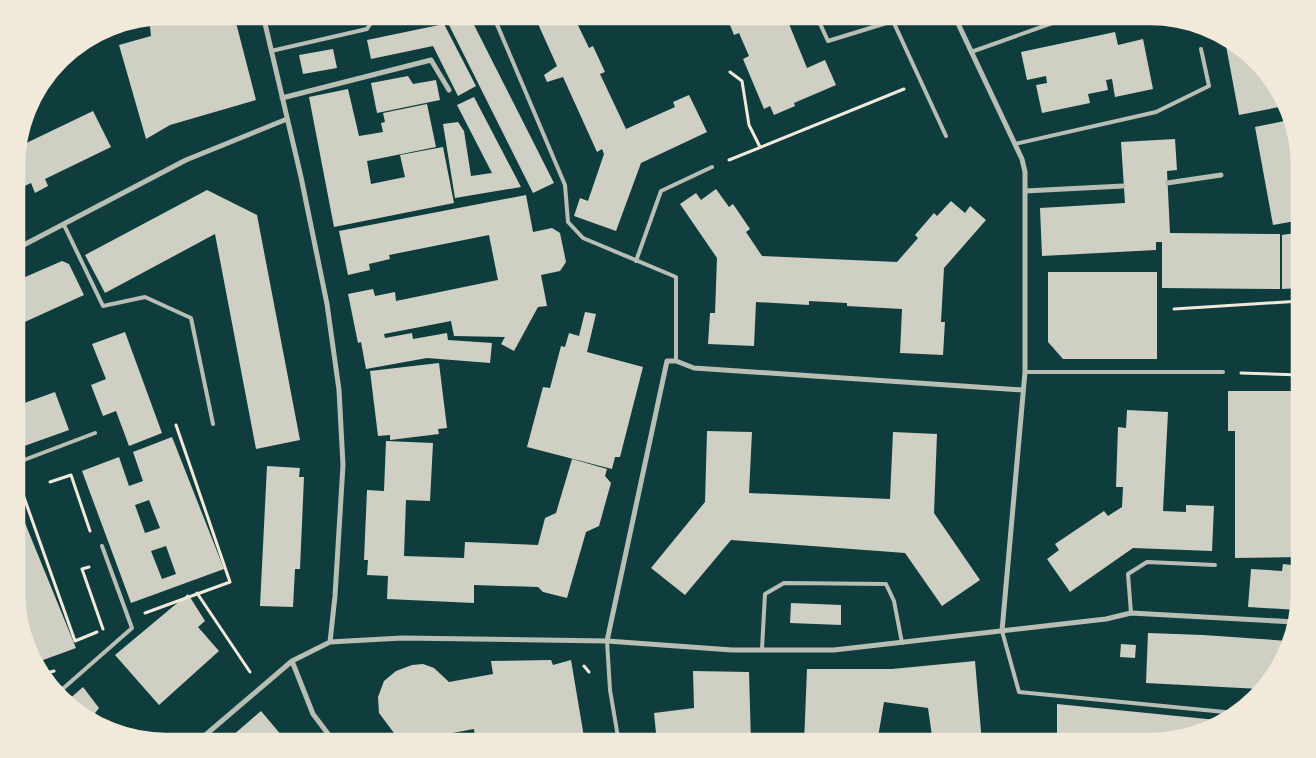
<svg xmlns="http://www.w3.org/2000/svg" width="1316" height="758" viewBox="0 0 1316 758" font-family="'Nunito Sans',sans-serif">
<style>
.building{fill:#cfcfc3;fill-rule:evenodd}
.lines{fill:none;stroke-linecap:round;stroke-linejoin:round}
.path{stroke:#f1e9da;stroke-width:3}
.service{stroke:#b8beb3;stroke-width:4}
.minor{stroke:#b8beb3;stroke-width:5}
.rim{fill:none;stroke:#f1e9da;stroke-width:2.5}
</style>
<rect width="100%" height="100%" fill="#0f3d3e"/>
<path class="building" d="M171 15H234L256 100 170 125 146 139 119 45 151 36 150 26Z
M444 15H469L554 183 533 193Z
M534 15H573L589 48 593 46 605 72 600 74 626 129 675 107 673 102 689 95 707 132 641 163 616 231 574 216 580 198 588 201 604 154 602 149 597 152 563 77 547 82 544 75 557 66Z
M726 15H803L789 24 807 68 825 60 836 85 794 103 795 106 774 115 770 106 764 109 743 59 749 56 739 33 734 35Z
M444 24 476 86 458 96 433 46 371 59 367 40Z
M1115 32 1118 45 1143 39 1153 89 1115 97 1112 79 1106 80 1108 90 1088 94 1090 103 1042 113 1036 85 1047 83 1046 76 1027 80 1021 52Z
M1224 35 1276 82 1284 106 1239 115Z
M333 49 337 68 303 74 299 55Z
M408 76 413 84 436 80 440 100 377 113 371 83Z
M348 89 359 136 383 132 381 123 385 122 383 113 427 104 436 147 367 161 371 184 405 177 400 155 443 147 454 203 334 227 309 97Z
M474 97 521 187 455 198 443 124 458 122 464 131 471 176 492 173 457 105Z
M93 111 111 147 45 179 48 186 35 193 31 183 16 190V148Z
M1289 120 1301 175V220L1273 225 1255 127Z
M1175 139 1177 170 1167 171 1170 233 1280 234V289L1162 288V242H1156V250L1042 256 1040 208 1125 203 1121 142Z
M716 189 729 207 733 204 750 229 746 232 762 256 897 262 918 238 915 235 934 213 937 216 951 201 965 213 970 206 986 220 944 268 941 322H945L943 355 900 353 902 309 847 306V303L809 301V305L756 302 754 346 708 344 710 313H715L717 258 680 204 696 193 701 200Z
M207 190 257 215 300 440 256 449 215 234 105 293 85 255Z
M526 195 533 232 552 228 560 233 566 262 560 271 541 275 547 306 538 307 514 351 501 344 505 337 454 336 451 321 384 334 385 338 412 333 413 339 447 333 448 340 492 343 490 363 427 358 366 369 361 342 358 343 348 294 373 289 375 296 395 292 396 301 498 280 489 235 389 255 390 259 369 264 370 270 348 275 339 231Z
M1301 232V288L1282 289V235Z
M62 261 69 264 84 295 16 326V281Z
M1048 272H1157V359H1063L1048 342Z
M585 312 596 314 587 352 643 367 620 457H615L612 469 527 447 543 387 550 388 561 346 565 347 569 333 579 336Z
M1292 328H1301V354L1294 353Z
M125 332 162 433 129 446 116 411 103 416 91 385 106 379 92 344Z
M439 363 447 428 438 429 439 434 390 440V435L378 436 370 371Z
M1228 391H1301V557L1235 558V431H1228Z
M55 392 69 430 16 449V406Z
M1127 410 1168 412 1163 511 1186 512V505L1214 506 1212 551 1133 548 1070 592 1047 559 1059 550 1055 544 1104 511 1108 516 1122 507 1123 487H1116L1118 427 1126 428Z
M707 431 752 432 749 493 890 499 893 432 937 434 934 513 980 580 942 606 905 553 731 540 685 595 651 568 705 502Z
M172 437 224 569 131 603 82 471 119 457 129 486 143 481 133 452ZM149 500 160 528 145 533 135 505ZM166 546 176 574 162 579 151 551Z
M386 441 433 443 430 501 406 500 404 556 464 558 465 542 538 545 545 518 556 513 572 459 607 469 605 476 611 483 599 526 586 532 567 598 543 592 538 587 474 585V603L387 599 388 576 367 575 368 560H364L367 490 384 491Z
M267 466 300 468 299 477H304L300 569H295L293 607 260 606Z
M16 501 76 648 35 663 16 612Z
M1283 564 1301 566V602L1298 610 1248 607 1251 569 1282 571Z
M188 594 205 621 198 627 219 651 159 705 115 655Z
M791 603 841 605V625L790 623Z
M1148 633 1203 635 1289 641 1281 668 1260 689 1146 683Z
M1121 644 1136 645 1135 658 1120 657Z
M551 660 553 665 571 660 585 743H476L474 729 419 739 405 738 394 733 379 713 378 697 384 681 396 671 412 665 423 664 434 668 449 682 493 674 491 661Z
M975 661 982 743H933L928 708 884 702 877 743H804L807 669H892Z
M693 671 749 672 751 743H657L654 713 694 708Z
M83 687 99 708 95 713 107 727 90 723 67 701Z
M1057 704 1227 721 1160 743H1057Z
M261 711 288 743H224Z"/>
<g class="lines">
<path class="path" d="M730 72 742 81 749 125 760 147
M729 160 904 89
M1174 309 1301 301
M1241 373 1301 375
M50 482 71 475 90 531
M20 486 75 641 97 632
M89 567 82 569 103 629
M197 593 250 672
M145 613 230 582 176 425
M584 666 589 672
M40 675 54 671"/>
<path class="service" d="M493 15 565 185 568 222 583 238 676 277V361
M816 15 828 41 893 21 946 136
M110 34 113 26
M271 51 367 29 376 15
M971 52 1061 20
M1015 144 1156 112 1209 86 1201 49
M64 225 103 306 145 297 191 318 213 424
M636 261 661 191 712 167
M1025 372H1223
M16 463 95 433
M1131 613 1128 574 1147 562 1215 565
M1002 631 1019 692 1235 713
M607 641 610 690 619 743
M762 649 765 594 784 583 886 584 894 601 902 643
M58 693 132 628 102 546"/>
<path class="minor" d="M263 15 301 177 327 304 339 390 343 465 335 596 330 642
M954 15 1022 159 1025 172V372L1002 631
M282 98 431 60 449 90
M1167 183 1221 175
M1025 191 1123 186
M16 249 186 160 287 119
M607 641 667 361H676L694 368 1023 390
M292 661 313 714 335 743
M196 743 292 661 330 642 402 638 607 641 732 650H834L1106 619 1131 613 1295 622"/>
</g>
<path d="M0 0H1316V758H0ZM166 24H1150A142 142 0 0 1 1292 166V592A142 142 0 0 1 1150 734H166A142 142 0 0 1 24 592V166A142 142 0 0 1 166 24Z" fill="#f1e9da" fill-rule="evenodd"/>
<path class="rim" d="M166 24H1150A142 142 0 0 1 1292 166V592A142 142 0 0 1 1150 734H166A142 142 0 0 1 24 592V166A142 142 0 0 1 166 24Z"/>
</svg>
